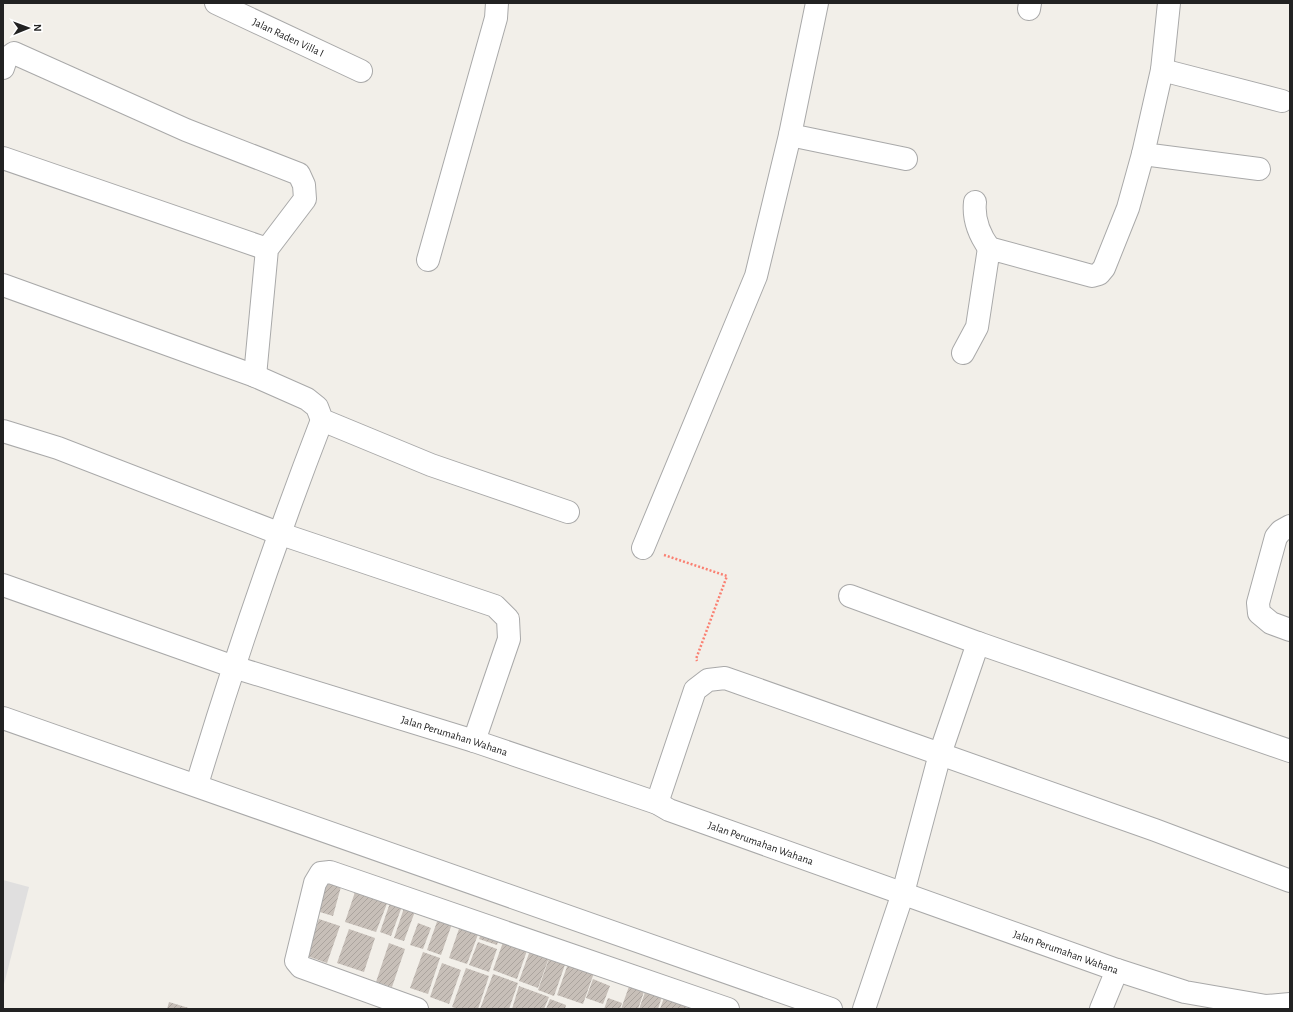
<svg xmlns="http://www.w3.org/2000/svg" width="1293" height="1012" viewBox="0 0 1293 1012" font-family="'Alegreya Sans',sans-serif">
<style>
.residential{fill:#e0dfdf}
.building{fill:url(#building-hatch)}
.lines{fill:none;stroke-linecap:round;stroke-linejoin:round}
.minor-casing{stroke:#a9a9a9;stroke-width:24}
.path{stroke:#fa8072;stroke-width:2.5;stroke-dasharray:2 2;stroke-linecap:butt}
.minor{stroke:#fff;stroke-width:22}
.labels{text-anchor:middle;stroke-width:3;stroke-linejoin:round;paint-order:stroke}
.street-label{font-size:11px;fill:#222;stroke:#fff}
</style>
<defs>
<pattern id="building-hatch" width="6" height="6" patternUnits="userSpaceOnUse"><rect width="6" height="6" fill="#c7bfb8"/><path d="M-1 1l2-2M0 6l6-6M5 7l2-2" fill="none" stroke="#aba49e"/></pattern>
</defs>
<rect width="100%" height="100%" fill="#f2efe9"/>
<path class="residential" d="M3 880 29 887 3 988Z"/>
<path class="building" d="M319 876 342 883 333 916 310 909Z
M356 889 388 901 376 932 345 922Z
M392 897 404 901 391 936 380 932Z
M406 902 417 906 404 941 394 938Z
M439 916 453 921 441 955 427 950Z
M319 919 340 926 327 963 307 956Z
M418 923 431 928 423 949 410 945Z
M461 923 480 929 467 964 449 958Z
M349 929 375 938 364 972 337 963Z
M483 929 500 935 497 945 479 939Z
M506 934 530 942 517 979 493 970Z
M478 942 497 949 489 972 469 965Z
M389 943 405 949 392 987 376 982Z
M532 945 551 952 538 988 519 981Z
M423 952 440 958 428 994 410 988Z
M551 953 567 959 554 996 538 990Z
M569 961 595 970 583 1004 557 995Z
M442 963 461 970 449 1004 430 997Z
M466 968 489 976 478 1009H458L452 1007Z
M493 974 518 983 509 1009H480Z
M632 978 647 983 638 1009H621Z
M593 979 610 986 603 1004 586 998Z
M648 984 664 990 658 1009H639Z
M519 986 549 997 544 1009H512Z
M666 992 689 1000 686 1009H660Z
M608 998 622 1003 620 1009H604Z
M550 999 566 1005 565 1009H546Z
M169 1002 192 1009H167Z"/>
<g class="lines">
<defs>
<g id="minor">
<path id="s1" d="M216 3 361 71"/>
<path d="M1169 3 1162 70 1143 154 1259 169"/>
<path d="M1029 9 1030 3"/>
<path d="M3 68 6 59 14 53 186 130 299 174 304 185 305 199 267 249 255 376"/>
<path d="M1162 70 1282 101"/>
<path d="M790 135 906 159"/>
<path d="M3 158 267 249"/>
<path d="M975 202C973 220 979 234 989 248"/>
<path d="M428 260 496 18 497 3"/>
<path d="M3 285 255 376 307 399 317 407 322 420 431 465 568 512"/>
<path d="M963 353 977 327 989 248 1092 276 1099 274 1104 268 1128 208 1143 154"/>
<path d="M3 431 58 448 278 533 495 606 508 619 509 639 474 741"/>
<path d="M1290 526 1281 531 1276 537 1258 603 1259 613 1271 623 1290 630"/>
<path d="M643 548 756 276 790 135 817 3"/>
<path id="s2" d="M3 585 240 669 474 741 657 803 669 810 1117 970 1185 992 1266 1006 1290 1004"/>
<path d="M850 596 978 643"/>
<path d="M3 718 831 1009"/>
<path d="M193 784 198 781C235 659 276 539 322 420"/>
<path d="M657 803 695 690 708 680 725 678 1155 830 1290 881"/>
<path d="M417 1009 301 967 296 961 315 883 321 873 330 872 728 1009"/>
<path d="M864 1009 903 893 940 754 978 643 1290 751"/>
<path d="M1101 1009 1117 970"/>
</g>
</defs>
<use href="#minor" class="minor-casing"/>
<path class="path" d="M664 555 727 576 696 659 697 661"/>
<use href="#minor" class="minor"/>
</g>
<g class="labels">
<g class="street-label">
<text dy="4" stroke="none"><textPath href="#s1" startOffset="80">Jalan Raden Villa I</textPath></text>
<text dy="4" stroke="none"><textPath href="#s2" startOffset="476">Jalan Perumahan Wahana</textPath></text>
<text dy="4" stroke="none"><textPath href="#s2" startOffset="801">Jalan Perumahan Wahana</textPath></text>
<text dy="4" stroke="none"><textPath href="#s2" startOffset="1125">Jalan Perumahan Wahana</textPath></text>
</g>
</g>
<rect width="1293" height="1012" fill="none" stroke="#222222" stroke-width="8"/>
<g transform="translate(28 28) rotate(89)" stroke="#ffffff" stroke-width="3" paint-order="stroke">
<path d="M0-3L7 15L0 10L-7 15Z" fill="#222222"/>
<text y="-6" font-size="11" font-weight="bold" text-anchor="middle" fill="#222222">N</text>
</g>
</svg>
